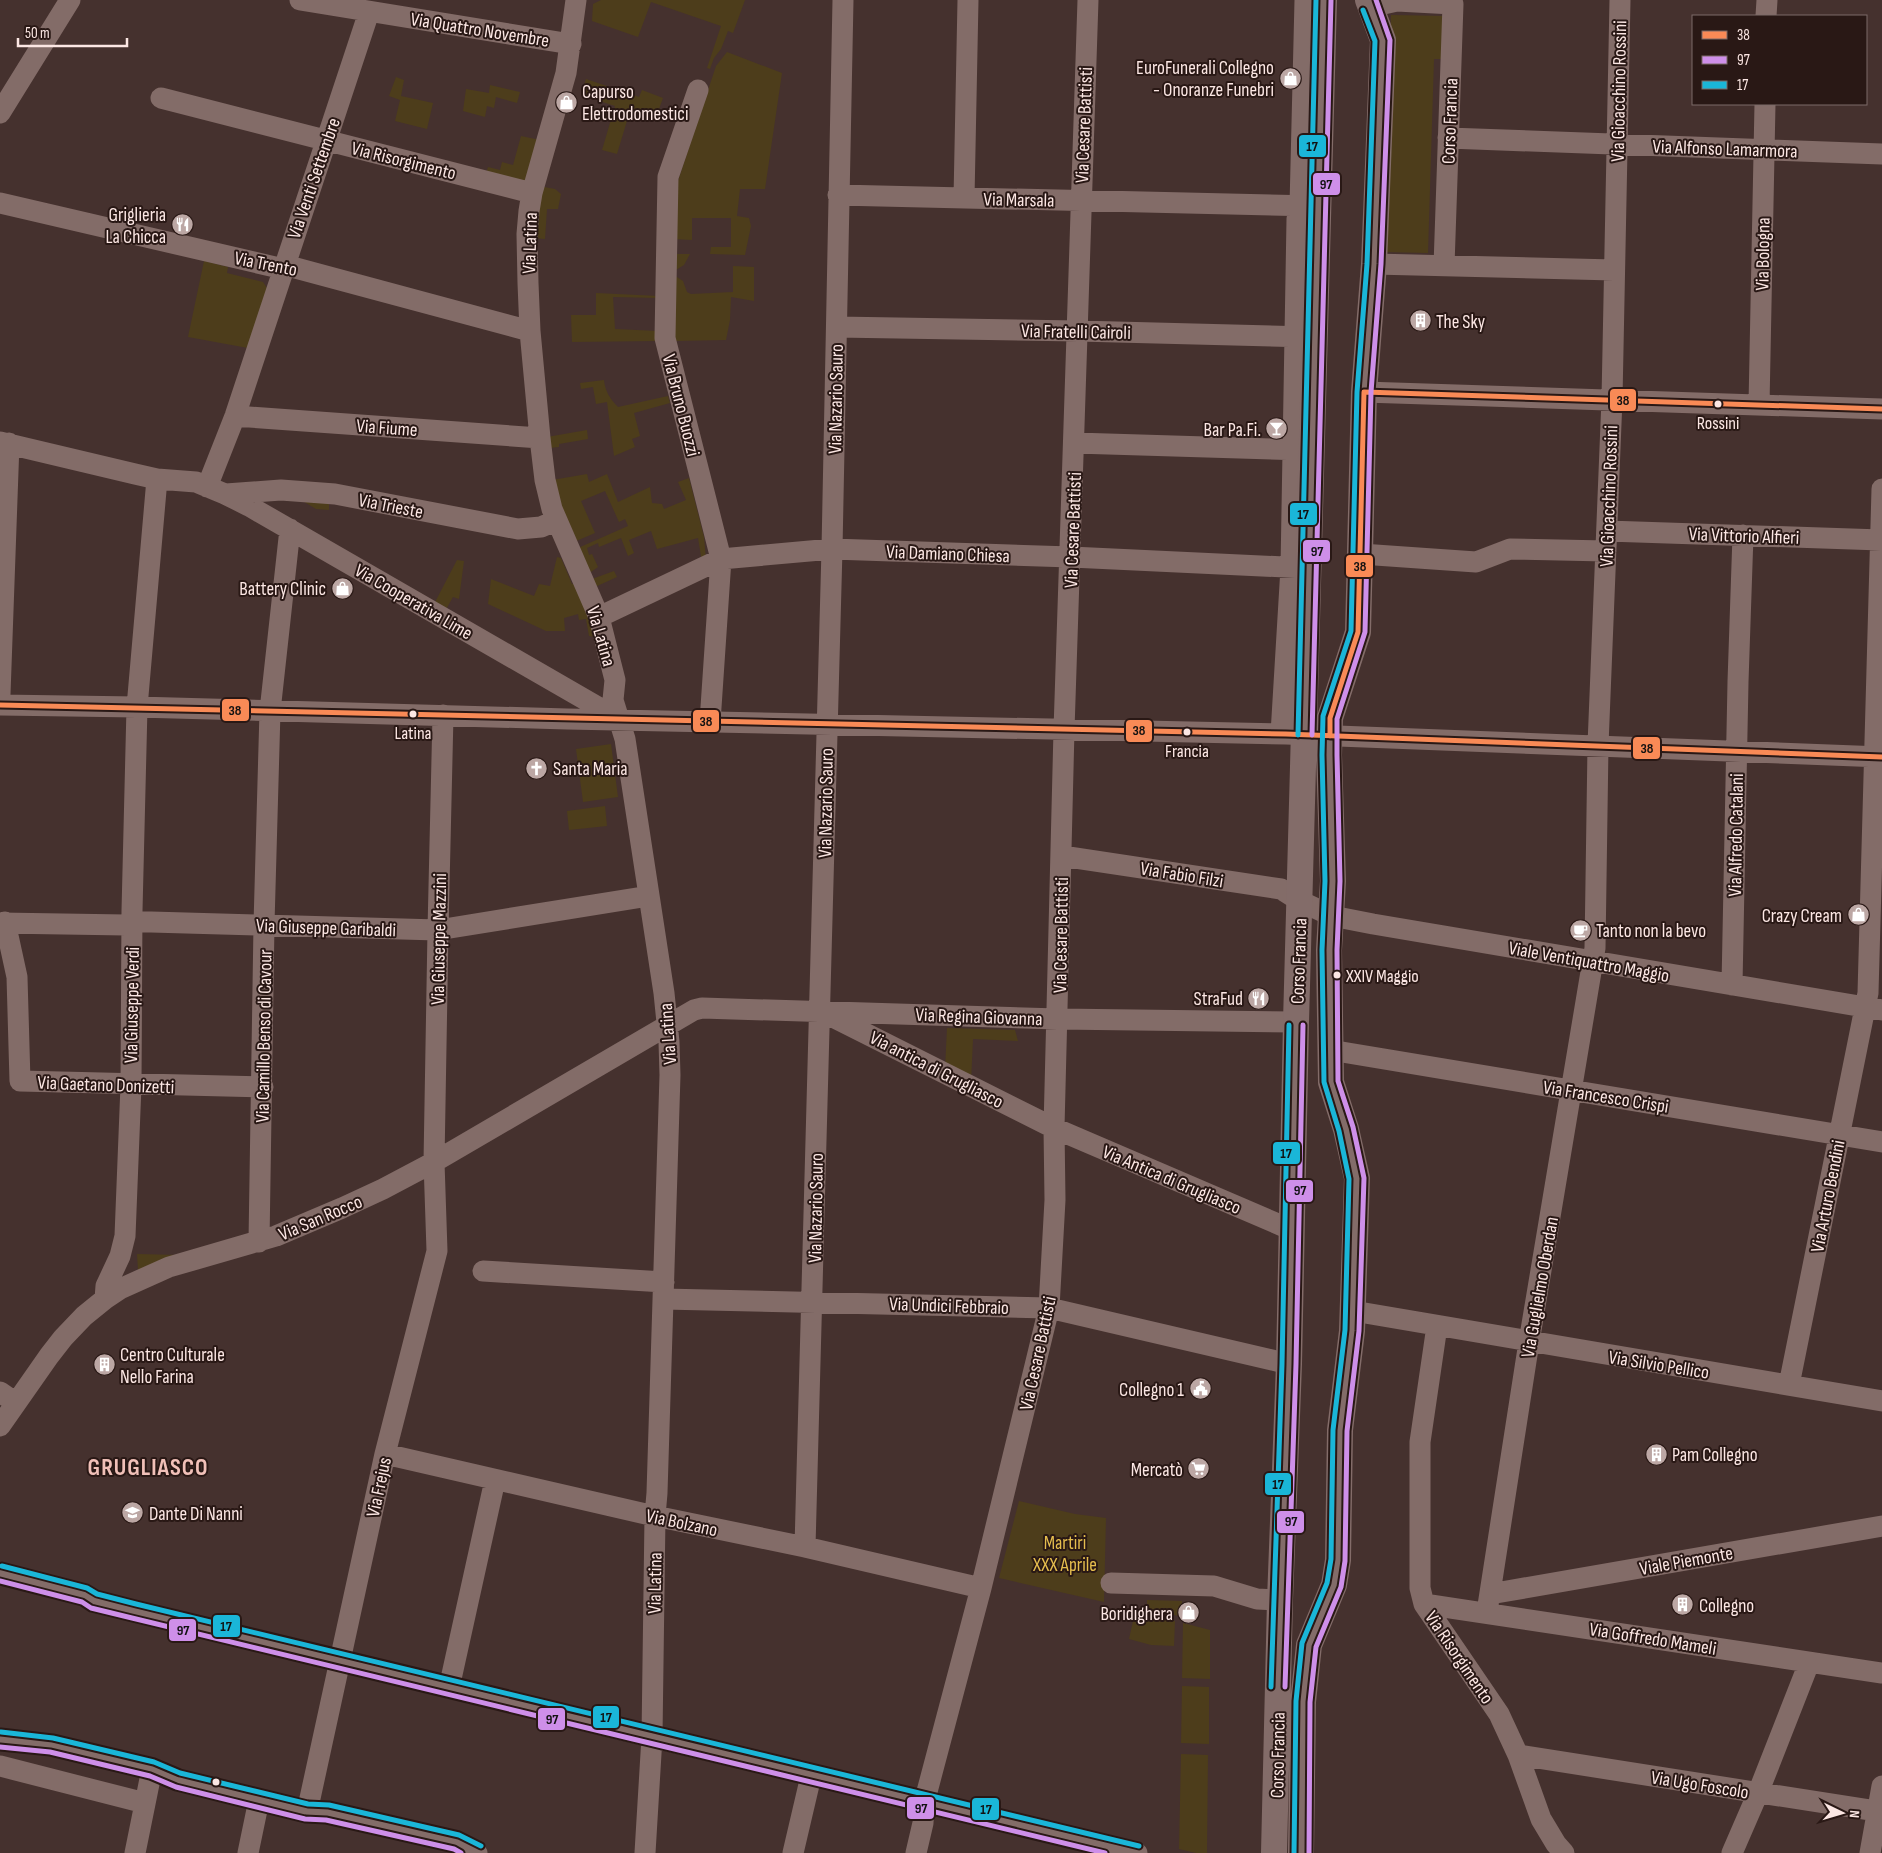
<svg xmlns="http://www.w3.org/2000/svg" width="1882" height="1853" viewBox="0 0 1882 1853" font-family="'Sofia Sans Condensed',sans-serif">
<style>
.green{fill:#4d3d1b}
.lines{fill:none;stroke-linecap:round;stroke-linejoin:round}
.minor{stroke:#836c68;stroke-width:21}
.major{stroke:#836c69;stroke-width:26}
.bus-1-casing{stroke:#291815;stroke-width:9}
.bus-2-casing{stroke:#291815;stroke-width:9}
.bus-3-casing{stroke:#291815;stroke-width:9}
.bus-1{stroke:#f98a56;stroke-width:5}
.bus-2{stroke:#ce8fe9;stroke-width:5}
.bus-3{stroke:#1ab6d8;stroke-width:5}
.bus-dot{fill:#fce7e4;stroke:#291815;stroke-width:2}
.labels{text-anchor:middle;stroke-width:4;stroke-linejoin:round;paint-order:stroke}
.bus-label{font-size:18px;fill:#fce7e4;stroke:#291815}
.street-label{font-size:19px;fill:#fce7e4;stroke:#291815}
.poi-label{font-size:19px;fill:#fce7e4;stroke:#291815;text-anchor:end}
.park-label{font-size:19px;fill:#e6be4e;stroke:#291815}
.district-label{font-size:24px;font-weight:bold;letter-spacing:1px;fill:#f1c0b8;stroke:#291815}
.line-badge{stroke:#291815;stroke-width:2}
.pale-badge-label{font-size:14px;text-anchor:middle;font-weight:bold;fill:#111}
</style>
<rect width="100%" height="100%" fill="#45312e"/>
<path class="green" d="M601 0H745L733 33 728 31 721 49 714 58 710 69 707 68 721 26 651 2 638 37 592 21 593 4Z
M1391 15 1446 16 1445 59H1434L1428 253 1384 252Z
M727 52 782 73 765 189H740L737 216 749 218 751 226 745 255 710 254 711 247H731V218H692V240L672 239 673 196 716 66Z
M396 77 404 80 401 96 433 103 427 129 395 121 400 100 389 96Z
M586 79 639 97 642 90 663 98 655 120 630 111 617 154 602 150 615 106 581 95Z
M490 85 520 92 517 103 496 97 494 108 487 106 485 117 463 111 466 89 489 93Z
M521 136 540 140 526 184 485 176 488 167 500 170 502 162 513 165Z
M539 186 555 189 561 194 558 209H547L545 239 533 238Z
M672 254H690L684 265 676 270Z
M204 261 228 267 227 273 263 282 267 288 248 348 188 337Z
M733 266 754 267V301L731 297 730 320 726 340 674 341 672 278 677 277 683 281 687 292 691 294 733 292Z
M596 293 659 296V298L613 297 615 329 658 331 657 341 572 342 571 315H596Z
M604 380C605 391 610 399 618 407L668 396 670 403 634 413 640 436 632 439 635 447 614 456 607 402 596 404 593 387 581 389 580 383Z
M587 430 588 439 559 444V447L549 448 547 437Z
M587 474 589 482 607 474 618 502 650 487 652 503 662 504 664 509 686 500 678 482 689 478 704 537 706 560 702 562 698 538 657 549 651 531 629 540 634 553 628 556 621 538 599 547 598 543 587 548 589 555 592 554 598 567 591 572 588 571 578 548 628 526 625 519 619 522 605 491 581 501 595 533 574 542 552 480Z
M296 497 329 502V510L316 509Z
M557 557 561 558 572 584 575 583 596 637 589 636 586 619 579 620 578 614 564 618 565 631H546L488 604 491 579 534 596 539 584 550 586Z
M457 560 464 561 459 599 453 597 444 613 433 606Z
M614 571 617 577 595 587 592 579Z
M611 744 618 797 583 802 576 749Z
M605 806 607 826 569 830 567 811Z
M947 1028 1015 1030 1018 1041 973 1039 971 1082 945 1069Z
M137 1254 180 1255 138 1270Z
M1019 1501 1075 1514 1106 1518 1104 1602 999 1578Z
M1147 1600 1182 1601V1610L1178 1609V1616L1147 1608Z
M1135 1612 1175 1621 1174 1646 1151 1645 1129 1639Z
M1183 1623 1210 1630V1679L1182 1678Z
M1182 1686 1209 1687V1744L1181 1743Z
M1181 1754 1208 1755 1207 1853H1196L1179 1849Z"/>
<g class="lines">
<path class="minor" d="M300 0 571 44
M576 0 566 73 532 193 529 211 527 234 528 283 530 331 540 438 545 480 552 509 599 617 615 680 613 700 625 739 664 993 669 1042 670 1075 657 1493 655 1516 652 1737 645 1853
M1370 7 1397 1 1453 4 1444 266
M1766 16 1767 0
M698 90 668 177 665 338 721 559 710 722
M161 98 532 193
M0 113 70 0
M1448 138 1882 154
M838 195 1314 206
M964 198 968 0
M0 203 275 267 283 269 292 267 530 331
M1374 264 1614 270
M837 327 1078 331 1308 337
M1364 392 1882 409
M1759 405 1765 104
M235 416 540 438
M0 442 135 474 157 479 196 482 225 494 249 506 617 718
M1075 443 1304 450
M207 487 235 416 369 12
M226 494 281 490 335 494 518 529 541 527 555 521
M1607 531 1881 540
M1361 554 1476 562 1510 549 1606 551
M599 617 721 559 832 549 1071 557 1305 568
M0 694 9 443
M0 705 137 707 567 719 1286 734 1882 757
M1281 734 1291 568 1297 219 1300 206 1305 0
M1062 856 1281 889 1300 901 1332 916 1373 924 1882 1010
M5 922 17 977 20 1081 263 1087
M0 923 126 925 140 922H151L438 930 649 896
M1732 985 1738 682 1743 535
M827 1014 1054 1128 1292 1230
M1330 1050 1882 1142
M259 1242 264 924 270 711 290 529
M483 1271 664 1282
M105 1299 106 1286 120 1256 125 1236 131 1085 132 911 137 707 157 479
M663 1299 1049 1308 1289 1364
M1365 1313 1882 1401
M1437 1326 1420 1442V1588L1424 1604 1499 1714 1518 1755 1541 1819 1556 1844 1564 1853
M1789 1385 1868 993 1882 489
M0 1392 16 1403
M0 1426 49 1356 63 1338 84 1316 105 1299 120 1289 169 1267 276 1236 342 1208 383 1189 434 1162 694 1010 702 1008 1058 1019 1296 1022
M385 1454 650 1515 805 1547 981 1588
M805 1547 832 549 843 0
M0 1573 85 1595 94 1601 134 1611 652 1737 1137 1853
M1111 1583 1214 1586 1257 1599 1280 1600
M1490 1594 1882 1526
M1424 1604 1882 1673
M1487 1612 1529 1342 1595 948 1598 745 1612 399 1620 0
M449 1688 495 1480
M0 1739 51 1745 152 1769 178 1780 307 1812H327L457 1842 477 1853
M1518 1755 1882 1812
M0 1766 145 1803
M307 1812 385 1454 437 1251 434 1162 438 930 443 715
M135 1853 152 1769
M248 1853 259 1800
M793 1853 811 1776
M916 1853 923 1823 924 1803 981 1588 1049 1308 1055 1200 1054 1128 1064 730 1088 0
M1732 1853 1758 1793 1809 1663
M1870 1853 1882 1786"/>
<path class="major" d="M1274 1853 1280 1600 1289 1364 1296 1022 1324 0
M1301 1853 1303 1702 1309 1645 1334 1585 1338 1560 1340 1430 1352 1331 1357 1178 1346 1129 1331 1082 1329 950 1333 881 1329 755 1330 718 1358 632 1364 392 1374 264 1383 40 1368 0"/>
<defs>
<path id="bus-1" d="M1364 392 1882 409
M0 705 1286 734 1882 757
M1330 736V718L1358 632 1364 392"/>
<path id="bus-2" d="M1312 735 1331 0
M0 1581 82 1602 91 1608 132 1618 1105 1853
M1285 1687 1296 1364 1303 1025
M0 1747 50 1752 150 1776 176 1787 305 1819 326 1820 454 1849 461 1853
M1309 1853 1310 1702 1316 1647 1341 1587 1345 1561 1347 1431 1359 1331 1364 1178 1353 1127 1338 1081 1337 950 1340 881 1337 755V719L1365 632 1371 392 1381 264 1390 40 1376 0"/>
<path id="bus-3" d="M1298 735 1316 0
M2 1566 87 1588 97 1594 136 1604 1139 1846
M1271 1687 1282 1364 1289 1025
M1 1732 53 1738 154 1762 180 1773 308 1804 329 1805 459 1835 481 1846
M1294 1853 1296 1701 1302 1643 1327 1583 1331 1559 1333 1430 1345 1330 1349 1179 1339 1131 1324 1082 1322 950 1325 881 1322 755 1323 716 1351 631 1357 392 1367 264 1375 41 1363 10"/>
</defs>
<use href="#bus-1" class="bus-1-casing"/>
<use href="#bus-2" class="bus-2-casing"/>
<use href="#bus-3" class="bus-3-casing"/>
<use href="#bus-1" class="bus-1"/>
<use href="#bus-2" class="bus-2"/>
<use href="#bus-3" class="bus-3"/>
</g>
<defs>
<symbol id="shop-disc" viewBox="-11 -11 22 22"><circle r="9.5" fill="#bca7a4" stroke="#291815"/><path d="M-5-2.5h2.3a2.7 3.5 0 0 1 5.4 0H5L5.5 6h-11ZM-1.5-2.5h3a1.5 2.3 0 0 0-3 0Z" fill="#fff"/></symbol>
<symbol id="restaurant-disc" viewBox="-11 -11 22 22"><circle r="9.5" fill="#bca7a4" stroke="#291815"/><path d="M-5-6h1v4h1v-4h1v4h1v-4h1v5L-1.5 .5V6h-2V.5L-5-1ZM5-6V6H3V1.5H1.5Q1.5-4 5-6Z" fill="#fff"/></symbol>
<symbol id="building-disc" viewBox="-11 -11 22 22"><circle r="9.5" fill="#bca7a4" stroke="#291815"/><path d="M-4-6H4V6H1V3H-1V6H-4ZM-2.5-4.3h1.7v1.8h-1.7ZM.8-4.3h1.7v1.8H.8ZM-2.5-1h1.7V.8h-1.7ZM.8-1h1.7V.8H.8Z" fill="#fff"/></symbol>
<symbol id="bar-disc" viewBox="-11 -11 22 22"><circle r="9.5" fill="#bca7a4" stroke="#291815"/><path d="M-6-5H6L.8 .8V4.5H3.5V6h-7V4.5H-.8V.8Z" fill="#fff"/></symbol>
<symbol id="church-disc" viewBox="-11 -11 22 22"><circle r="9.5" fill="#bca7a4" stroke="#291815"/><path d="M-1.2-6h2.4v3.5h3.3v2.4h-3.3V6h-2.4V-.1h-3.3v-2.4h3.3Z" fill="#fff"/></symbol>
<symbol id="cafe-disc" viewBox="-11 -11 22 22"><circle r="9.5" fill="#bca7a4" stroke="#291815"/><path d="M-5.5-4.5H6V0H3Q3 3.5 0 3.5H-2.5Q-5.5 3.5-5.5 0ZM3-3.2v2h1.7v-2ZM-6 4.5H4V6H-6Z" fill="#fff"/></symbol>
<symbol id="civic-disc" viewBox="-11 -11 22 22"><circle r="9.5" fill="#bca7a4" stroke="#291815"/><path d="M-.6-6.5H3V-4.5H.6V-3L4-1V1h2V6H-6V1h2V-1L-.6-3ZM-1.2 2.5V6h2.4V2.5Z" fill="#fff"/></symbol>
<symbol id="supermarket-disc" viewBox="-11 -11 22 22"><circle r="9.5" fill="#bca7a4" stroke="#291815"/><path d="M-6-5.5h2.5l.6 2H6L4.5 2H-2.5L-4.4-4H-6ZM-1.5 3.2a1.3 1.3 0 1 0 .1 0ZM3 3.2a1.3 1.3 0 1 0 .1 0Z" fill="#fff"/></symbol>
<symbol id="school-disc" viewBox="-11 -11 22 22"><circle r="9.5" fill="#bca7a4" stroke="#291815"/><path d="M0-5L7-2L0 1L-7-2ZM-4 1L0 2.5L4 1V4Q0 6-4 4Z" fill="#fff"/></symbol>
</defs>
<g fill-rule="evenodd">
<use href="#shop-disc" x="1278" y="66" width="25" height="25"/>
<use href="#shop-disc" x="554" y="90" width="25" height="25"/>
<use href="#restaurant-disc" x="170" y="212" width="25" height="25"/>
<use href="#building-disc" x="1408" y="308" width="25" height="25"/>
<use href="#bar-disc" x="1264" y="416" width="25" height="25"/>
<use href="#shop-disc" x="330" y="576" width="25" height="25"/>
<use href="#church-disc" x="524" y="756" width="25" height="25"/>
<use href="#shop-disc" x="1846" y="902" width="25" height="25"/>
<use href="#cafe-disc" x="1568" y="918" width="25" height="25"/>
<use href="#restaurant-disc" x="1246" y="986" width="25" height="25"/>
<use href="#building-disc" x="92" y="1352" width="25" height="25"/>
<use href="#civic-disc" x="1188" y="1376" width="25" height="25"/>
<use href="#building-disc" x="1644" y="1442" width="25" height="25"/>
<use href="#supermarket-disc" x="1186" y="1456" width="25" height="25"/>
<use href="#school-disc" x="120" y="1500" width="25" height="25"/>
<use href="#building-disc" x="1670" y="1592" width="25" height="25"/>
<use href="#shop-disc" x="1176" y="1600" width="25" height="25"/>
</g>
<g class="bus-dot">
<circle cx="1718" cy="404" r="4.5"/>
<circle cx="413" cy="714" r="4.5"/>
<circle cx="1187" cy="732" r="4.5"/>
<circle cx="1337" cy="975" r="4.5"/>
<circle cx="216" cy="1782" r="4.5"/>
</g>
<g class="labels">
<g class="bus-label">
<text x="1718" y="429">Rossini</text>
<text x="413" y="739">Latina</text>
<text x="1187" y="757">Francia</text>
<text x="1346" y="982" text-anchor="start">XXIV Maggio</text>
</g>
<g class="street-label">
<text transform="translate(480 29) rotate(9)" y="7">Via Quattro Novembre</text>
<text transform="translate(1618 91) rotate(-89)" y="7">Via Gioacchino Rossini</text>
<text transform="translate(1449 121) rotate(-88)" y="7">Corso Francia</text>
<text transform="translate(1083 125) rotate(-88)" y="7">Via Cesare Battisti</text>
<text transform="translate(1725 148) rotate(2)" y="7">Via Alfonso Lamarmora</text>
<text transform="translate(404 160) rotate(14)" y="7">Via Risorgimento</text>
<text transform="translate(313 178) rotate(-71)" y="7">Via Venti Settembre</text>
<text transform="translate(1019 199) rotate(1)" y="7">Via Marsala</text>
<text transform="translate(529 243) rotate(-88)" y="7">Via Latina</text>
<text transform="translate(1762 254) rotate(-89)" y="7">Via Bologna</text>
<text transform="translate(266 263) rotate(11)" y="7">Via Trento</text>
<text transform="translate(1076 331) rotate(1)" y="7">Via Fratelli Cairoli</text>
<text transform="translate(835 399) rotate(-89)" y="7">Via Nazario Sauro</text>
<text transform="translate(682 405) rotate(76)" y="7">Via Bruno Buozzi</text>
<text transform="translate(387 427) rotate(4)" y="7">Via Fiume</text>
<text transform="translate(1608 496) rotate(-88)" y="7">Via Gioacchino Rossini</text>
<text transform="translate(391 505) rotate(11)" y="7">Via Trieste</text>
<text transform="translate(1072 530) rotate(-88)" y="7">Via Cesare Battisti</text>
<text transform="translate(1744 535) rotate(2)" y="7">Via Vittorio Alfieri</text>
<text transform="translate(948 553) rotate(2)" y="7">Via Damiano Chiesa</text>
<text transform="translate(414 601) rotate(30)" y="7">Via Cooperativa Lime</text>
<text transform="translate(602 636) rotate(74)" y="7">Via Latina</text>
<text transform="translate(825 803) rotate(-89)" y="7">Via Nazario Sauro</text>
<text transform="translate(1735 835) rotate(-89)" y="7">Via Alfredo Catalani</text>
<text transform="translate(1182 874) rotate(9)" y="7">Via Fabio Filzi</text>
<text transform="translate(326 927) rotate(2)" y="7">Via Giuseppe Garibaldi</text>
<text transform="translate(1060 935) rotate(-89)" y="7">Via Cesare Battisti</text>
<text transform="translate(438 939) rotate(-89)" y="7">Via Giuseppe Mazzini</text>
<text transform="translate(1298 961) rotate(-88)" y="7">Corso Francia</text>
<text transform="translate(1589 961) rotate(10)" y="7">Viale Ventiquattro Maggio</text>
<text transform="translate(131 1005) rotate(-89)" y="7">Via Giuseppe Verdi</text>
<text transform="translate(979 1016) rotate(2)" y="7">Via Regina Giovanna</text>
<text transform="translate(667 1034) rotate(-94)" y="7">Via Latina</text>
<text transform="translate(263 1036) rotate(-89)" y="7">Via Camillo Benso di Cavour</text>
<text transform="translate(937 1069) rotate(27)" y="7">Via antica di Grugliasco</text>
<text transform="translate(106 1084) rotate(2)" y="7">Via Gaetano Donizetti</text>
<text transform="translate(1606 1096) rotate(9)" y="7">Via Francesco Crispi</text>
<text transform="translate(1172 1179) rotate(23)" y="7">Via Antica di Grugliasco</text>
<text transform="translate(1827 1196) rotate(-79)" y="7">Via Arturo Bendini</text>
<text transform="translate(815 1208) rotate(-89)" y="7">Via Nazario Sauro</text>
<text transform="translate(320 1217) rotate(-23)" y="7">Via San Rocco</text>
<text transform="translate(1539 1287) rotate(-80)" y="7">Via Guglielmo Oberdan</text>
<text transform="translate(949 1305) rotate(2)" y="7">Via Undici Febbraio</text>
<text transform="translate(1037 1353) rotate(-78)" y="7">Via Cesare Battisti</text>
<text transform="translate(1659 1364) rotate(9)" y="7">Via Silvio Pellico</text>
<text transform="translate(378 1487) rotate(-78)" y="7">Via Frejus</text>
<text transform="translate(682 1522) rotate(12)" y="7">Via Bolzano</text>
<text transform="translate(1686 1560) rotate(-10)" y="7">Viale Piemonte</text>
<text transform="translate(654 1583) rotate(-89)" y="7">Via Latina</text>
<text transform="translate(1653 1638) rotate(9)" y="7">Via Goffredo Mameli</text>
<text transform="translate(1460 1657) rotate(56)" y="7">Via Risorgimento</text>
<text transform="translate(1277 1755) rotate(-89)" y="7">Corso Francia</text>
<text transform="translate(1700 1784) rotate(9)" y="7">Via Ugo Foscolo</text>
</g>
<g class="poi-label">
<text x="1274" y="74">EuroFunerali Collegno<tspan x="1274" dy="22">- Onoranze Funebri</tspan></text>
<text x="582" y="98" text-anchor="start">Capurso<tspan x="582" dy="22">Elettrodomestici</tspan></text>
<text x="166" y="221">Griglieria<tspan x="166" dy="22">La Chicca</tspan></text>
<text x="1436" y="328" text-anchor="start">The Sky</text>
<text x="1261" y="436">Bar Pa.Fi.</text>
<text x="326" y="595">Battery Clinic</text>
<text x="553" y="775" text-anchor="start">Santa Maria</text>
<text x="1842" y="922">Crazy Cream</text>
<text x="1596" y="937" text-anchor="start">Tanto non la bevo</text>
<text x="1243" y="1005">StraFud</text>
<text x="120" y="1361" text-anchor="start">Centro Culturale<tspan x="120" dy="22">Nello Farina</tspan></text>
<text x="1184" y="1396">Collegno 1</text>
<text x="1672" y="1461" text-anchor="start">Pam Collegno</text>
<text x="1183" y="1476">Mercatò</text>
<text x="149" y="1520" text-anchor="start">Dante Di Nanni</text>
<text x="1699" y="1612" text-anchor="start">Collegno</text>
<text x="1173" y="1620">Boridighera</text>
</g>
<g class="park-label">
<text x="1065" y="1549">Martiri<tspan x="1065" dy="22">XXX Aprile</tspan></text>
</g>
<g class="district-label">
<text x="148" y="1475">GRUGLIASCO</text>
</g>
</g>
<g class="line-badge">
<rect x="1298" y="134" width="29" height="24" rx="5" fill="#1ab6d8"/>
<rect x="1312" y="172" width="29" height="24" rx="5" fill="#ce8fe9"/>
<rect x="1609" y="388" width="28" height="24" rx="5" fill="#f98a56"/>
<rect x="1289" y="502" width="29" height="24" rx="5" fill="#1ab6d8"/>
<rect x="1302" y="539" width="29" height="24" rx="5" fill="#ce8fe9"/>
<rect x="1345" y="554" width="29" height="24" rx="5" fill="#f98a56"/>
<rect x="221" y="698" width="29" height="24" rx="5" fill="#f98a56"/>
<rect x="692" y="709" width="28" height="24" rx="5" fill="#f98a56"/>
<rect x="1125" y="719" width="28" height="24" rx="5" fill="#f98a56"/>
<rect x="1632" y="736" width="29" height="24" rx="5" fill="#f98a56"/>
<rect x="1272" y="1141" width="29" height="24" rx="5" fill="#1ab6d8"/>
<rect x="1285" y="1179" width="29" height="24" rx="5" fill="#ce8fe9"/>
<rect x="1264" y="1472" width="28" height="24" rx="5" fill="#1ab6d8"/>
<rect x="1276" y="1510" width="29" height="24" rx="5" fill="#ce8fe9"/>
<rect x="212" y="1614" width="29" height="24" rx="5" fill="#1ab6d8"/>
<rect x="168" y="1618" width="29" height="24" rx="5" fill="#ce8fe9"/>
<rect x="592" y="1705" width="28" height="24" rx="5" fill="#1ab6d8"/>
<rect x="537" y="1707" width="29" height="24" rx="5" fill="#ce8fe9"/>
<rect x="906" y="1796" width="29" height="24" rx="5" fill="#ce8fe9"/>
<rect x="971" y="1797" width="29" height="24" rx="5" fill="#1ab6d8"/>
</g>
<g class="pale-badge-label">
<text x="1312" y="151">17</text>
<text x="1326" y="189">97</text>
<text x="1623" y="405">38</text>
<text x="1303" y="519">17</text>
<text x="1317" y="556">97</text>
<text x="1360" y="571">38</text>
<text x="235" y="715">38</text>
<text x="706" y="726">38</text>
<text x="1139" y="735">38</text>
<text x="1647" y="753">38</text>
<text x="1286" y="1158">17</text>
<text x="1300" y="1195">97</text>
<text x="1278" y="1489">17</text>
<text x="1291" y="1526">97</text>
<text x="226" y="1631">17</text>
<text x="183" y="1635">97</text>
<text x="606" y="1722">17</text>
<text x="552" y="1724">97</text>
<text x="921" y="1813">97</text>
<text x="986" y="1814">17</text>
</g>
<rect x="1692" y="15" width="175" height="90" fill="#291815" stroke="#7d6b68"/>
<rect x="1702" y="31" width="25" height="8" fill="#f98a56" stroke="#7d6b68"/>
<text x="1737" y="40" font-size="15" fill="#fce7e4">38</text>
<rect x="1702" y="56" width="25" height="8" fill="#ce8fe9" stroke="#7d6b68"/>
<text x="1737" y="65" font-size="15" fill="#fce7e4">97</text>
<rect x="1702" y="81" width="25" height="8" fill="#1ab6d8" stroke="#7d6b68"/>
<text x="1737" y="90" font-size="15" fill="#fce7e4">17</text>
<g transform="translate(1842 1813) rotate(95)" stroke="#291815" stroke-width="4" paint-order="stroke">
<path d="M0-4L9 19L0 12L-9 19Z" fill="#fce7e4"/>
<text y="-8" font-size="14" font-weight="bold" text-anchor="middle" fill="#fce7e4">N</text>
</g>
<path d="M18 38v8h109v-8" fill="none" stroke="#fce7e4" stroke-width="2.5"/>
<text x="25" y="38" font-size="15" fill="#fce7e4" stroke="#291815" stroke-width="4" paint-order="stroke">50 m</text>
</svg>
